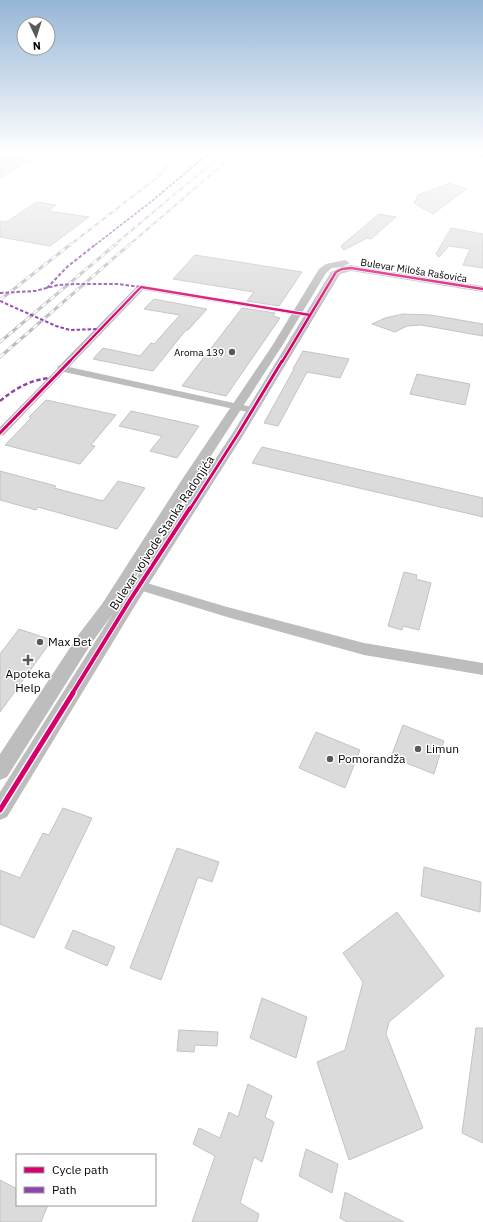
<svg xmlns="http://www.w3.org/2000/svg" width="483" height="1222" viewBox="0 0 483 1222" font-family="'IBM Plex Sans',sans-serif">
<style>
.building{fill:#dbdbdb;stroke:#c3c3c3}
.lines{fill:none;stroke-linecap:round;stroke-linejoin:round}
.primary-casing{stroke:#dbdbdb;stroke-width:2}
.minor{fill:#bdbdbd;fill-rule:evenodd}
.tertiary{fill:#bdbdbd;fill-rule:evenodd}
.primary{fill:#bdbdbd;fill-rule:evenodd}
.rail-far1-casing{stroke:#bdbdbd;stroke-width:2}
.rail-casing{stroke:#bdbdbd;stroke-width:3}
.rail-far1{stroke:#fff;stroke-width:1.5;stroke-dasharray:4.5;stroke-linecap:butt}
.rail{stroke:#fff;stroke-width:2;stroke-dasharray:5.5;stroke-linecap:butt}
.quiet-far2{stroke:#8e44ad;stroke-width:1.5;stroke-dasharray:3 1.5;stroke-linecap:butt}
.quiet-far1{stroke:#8e44ad;stroke-width:2;stroke-dasharray:3.5 2;stroke-linecap:butt}
.quiet{stroke:#8e44ad;stroke-width:2.5;stroke-dasharray:4.5 2.5;stroke-linecap:butt}
.cycleway-far3-casing{stroke:#fff;stroke-width:4}
.cycleway-far2-casing{stroke:#fff;stroke-width:5}
.cycleway-far1-casing{stroke:#fff;stroke-width:6}
.cycleway-casing{stroke:#fff;stroke-width:8}
.cycleway-far3{stroke:#d6006c;stroke-width:2.5}
.cycleway-far2{stroke:#d6006c;stroke-width:3}
.cycleway-far1{stroke:#d6006c;stroke-width:4}
.cycleway{stroke:#d6006c;stroke-width:5}
.poi-dot{fill:#595959;stroke:#fff;stroke-width:1.5}
.labels{text-anchor:middle;stroke-width:3;stroke-linejoin:round;paint-order:stroke}
.far-street-label{font-size:10px;fill:#000;stroke:#fff}
.far-poi-label{font-size:10px;fill:#000;stroke:#fff;text-anchor:end}
.street-label{font-size:12px;fill:#000;stroke:#fff}
.poi-label{font-size:12px;fill:#000;stroke:#fff;text-anchor:start}
</style>
<rect width="100%" height="100%" fill="#fff"/>
<path class="building" d="M0 156 30 160 0 178Z
M450 183 466 189 433 214 414 203 418 195Z
M37 202 56 205 48 211 89 217 50 246 0 237V221L6 222Z
M379 214 396 217 371 239 367 238 344 250 341 246Z
M451 228 483 234V268L463 265 470 249 449 246 439 257 436 254Z
M195 255 283 269 302 272 279 306 247 301 254 292 173 279Z
M154 299 207 309 188 330H186L153 371 93 359 103 348 140 356 151 343 154 344 180 315 144 309Z
M242 308 275 313 273 316 280 318 226 396 182 386Z
M403 314 431 315 483 324V336L421 325 407 326 395 332 372 324 385 318Z
M303 351 349 359 340 378 307 372 278 426 264 423 294 369H293Z
M417 374 470 384 465 405 410 394Z
M46 400 116 415 91 445 95 446 80 464 5 445 31 418 29 417Z
M131 411 199 426 177 458 150 451 162 436 119 426Z
M262 447 483 498V517L252 463Z
M0 471 56 486 54 488 103 501 118 481 145 488 117 529 38 507 36 510 0 500Z
M404 572 417 575 416 579 431 583 419 630 403 626 402 630 388 626Z
M19 629 52 640 0 712V654Z
M403 725 444 741 434 774 391 757Z
M316 732 360 750 345 788 299 768Z
M63 808 92 818 34 938 0 924V870L20 878 43 833 49 835Z
M177 848 219 862 212 882 198 877 161 980 130 968Z
M424 867 481 882 480 912 421 896Z
M397 912 444 976 389 1022 386 1034 423 1128 349 1160 317 1062 345 1050 363 982 343 953Z
M73 930 115 947 107 966 65 948Z
M262 998 307 1017 296 1058 250 1038Z
M476 1028H483V1143L462 1133Z
M179 1030 218 1032 217 1046 195 1045 194 1052 177 1051Z
M248 1084 272 1096 265 1117 274 1122 262 1162 254 1157 240 1203 259 1214 257 1222H192L215 1156 193 1144 199 1128 220 1138 229 1112 238 1117Z
M306 1149 338 1164 332 1193 299 1176Z
M0 1180 17 1189V1205H48L41 1222H0Z
M345 1192 364 1202 404 1222H347L340 1218Z"/>
<g class="lines">
<defs>
<path id="primary" d="M469 153H483V157L470 155Z"/>
</defs>
<use href="#primary" class="primary-casing"/>
<path class="minor" d="M138 285 310 313 314 315 310 317 143 290 69 367 252 407 257 410 255 412 252 413 64 372 4 435 0 436V427L57 369 58 366 60 365Z
M140 581 227 607 364 643 483 663V675L364 655 227 617 136 589 134 586 136 583Z"/>
<path class="tertiary" d="M345 260 350 263 343 266 351 265 483 286V292L351 271 340 274 244 434 136 604 7 817 0 820V792L124 596 232 434 331 272 341 267 332 268 326 273 282 346 194 482 114 612 91 644 7 777 0 780V754L79 634 102 604 183 478 272 346 319 269 326 264Z"/>
<use href="#primary" class="primary"/>
<defs>
<path id="rail-far1" d="M70 245 160 175 168 163 169 153
M114 245 224 153
M129 245 236 153"/>
<path id="rail" d="M0 300 71 244
M0 342 116 244
M0 357 130 244"/>
</defs>
<use href="#rail-far1" class="rail-far1-casing"/>
<use href="#rail" class="rail-casing"/>
<use href="#rail-far1" class="rail-far1"/>
<use href="#rail" class="rail"/>
<path class="quiet-far2" d="M95 245 152 201 209 153"/>
<path class="quiet-far1" d="M47 288 67 267 96 244
M0 293 35 291 58 285 76 284H118L141 287
M0 301 56 326 70 330 100 329"/>
<path class="quiet" d="M0 401C16 388 31 379 52 378"/>
<defs>
<path id="cycleway-far3" d="M69 362 141 287 310 315
M282 362 336 272 342 269 351 268 483 289"/>
<path id="cycleway-far2" d="M0 433 70 361
M190 509 238 434 282 361"/>
<path id="cycleway-far1" d="M72 694 130 600 190 508"/>
<path id="cycleway" d="M0 810 73 693"/>
</defs>
<use href="#cycleway-far3" class="cycleway-far3-casing"/>
<use href="#cycleway-far2" class="cycleway-far2-casing"/>
<use href="#cycleway-far1" class="cycleway-far1-casing"/>
<use href="#cycleway" class="cycleway-casing"/>
<use href="#cycleway-far3" class="cycleway-far3"/>
<use href="#cycleway-far2" class="cycleway-far2"/>
<use href="#cycleway-far1" class="cycleway-far1"/>
<use href="#cycleway" class="cycleway"/>
</g>
<linearGradient id="sky" x2="0" y2="1"><stop stop-color="#95b6d6"/><stop offset="0.47" stop-color="#fff"/><stop offset="1" stop-color="#fff" stop-opacity="0"/></linearGradient>
<rect width="483" height="324" fill="url(#sky)"/>
<g class="poi-dot">
<circle cx="232" cy="352" r="4"/>
<circle cx="40" cy="642" r="4"/>
<path d="M26 654h4v4h4v4h-4v4h-4v-4h-4v-4h4z"/>
<circle cx="418" cy="749" r="4"/>
<circle cx="330" cy="759" r="4"/>
</g>
<g class="labels">
<g class="far-street-label">
<text transform="translate(414 270) rotate(9)" y="4">Bulevar Miloša Rašovića</text>
</g>
<g class="far-poi-label">
<text x="224" y="356">Aroma 139</text>
</g>
<g class="street-label">
<text transform="translate(162 533) rotate(-57)" y="4">Bulevar vojvode Stanka Radonjića</text>
</g>
<g class="poi-label">
<text x="48" y="646">Max Bet</text>
<text x="28" y="678" text-anchor="middle">Apoteka<tspan x="28" dy="14">Help</tspan></text>
<text x="426" y="753">Limun</text>
<text x="338" y="763">Pomorandža</text>
</g>
</g>
<rect x="16" y="1154" width="140" height="52" fill="#ffffff" stroke="#999999"/>
<rect x="24" y="1167" width="20" height="6" fill="#d6006c" stroke="#999999"/>
<text x="52" y="1174" font-size="12" fill="#000000">Cycle path</text>
<rect x="24" y="1187" width="20" height="6" fill="#8e44ad" stroke="#999999"/>
<text x="52" y="1194" font-size="12" fill="#000000">Path</text>
<g transform="translate(36 36) rotate(176)"><circle r="19" fill="#ffffff" stroke="#999999"/>
<path d="M0-3L7 15L0 10L-7 15Z" fill="#595959"/>
<text y="-6" font-size="11" font-weight="bold" text-anchor="middle" fill="#000000">N</text>
</g>
</svg>
